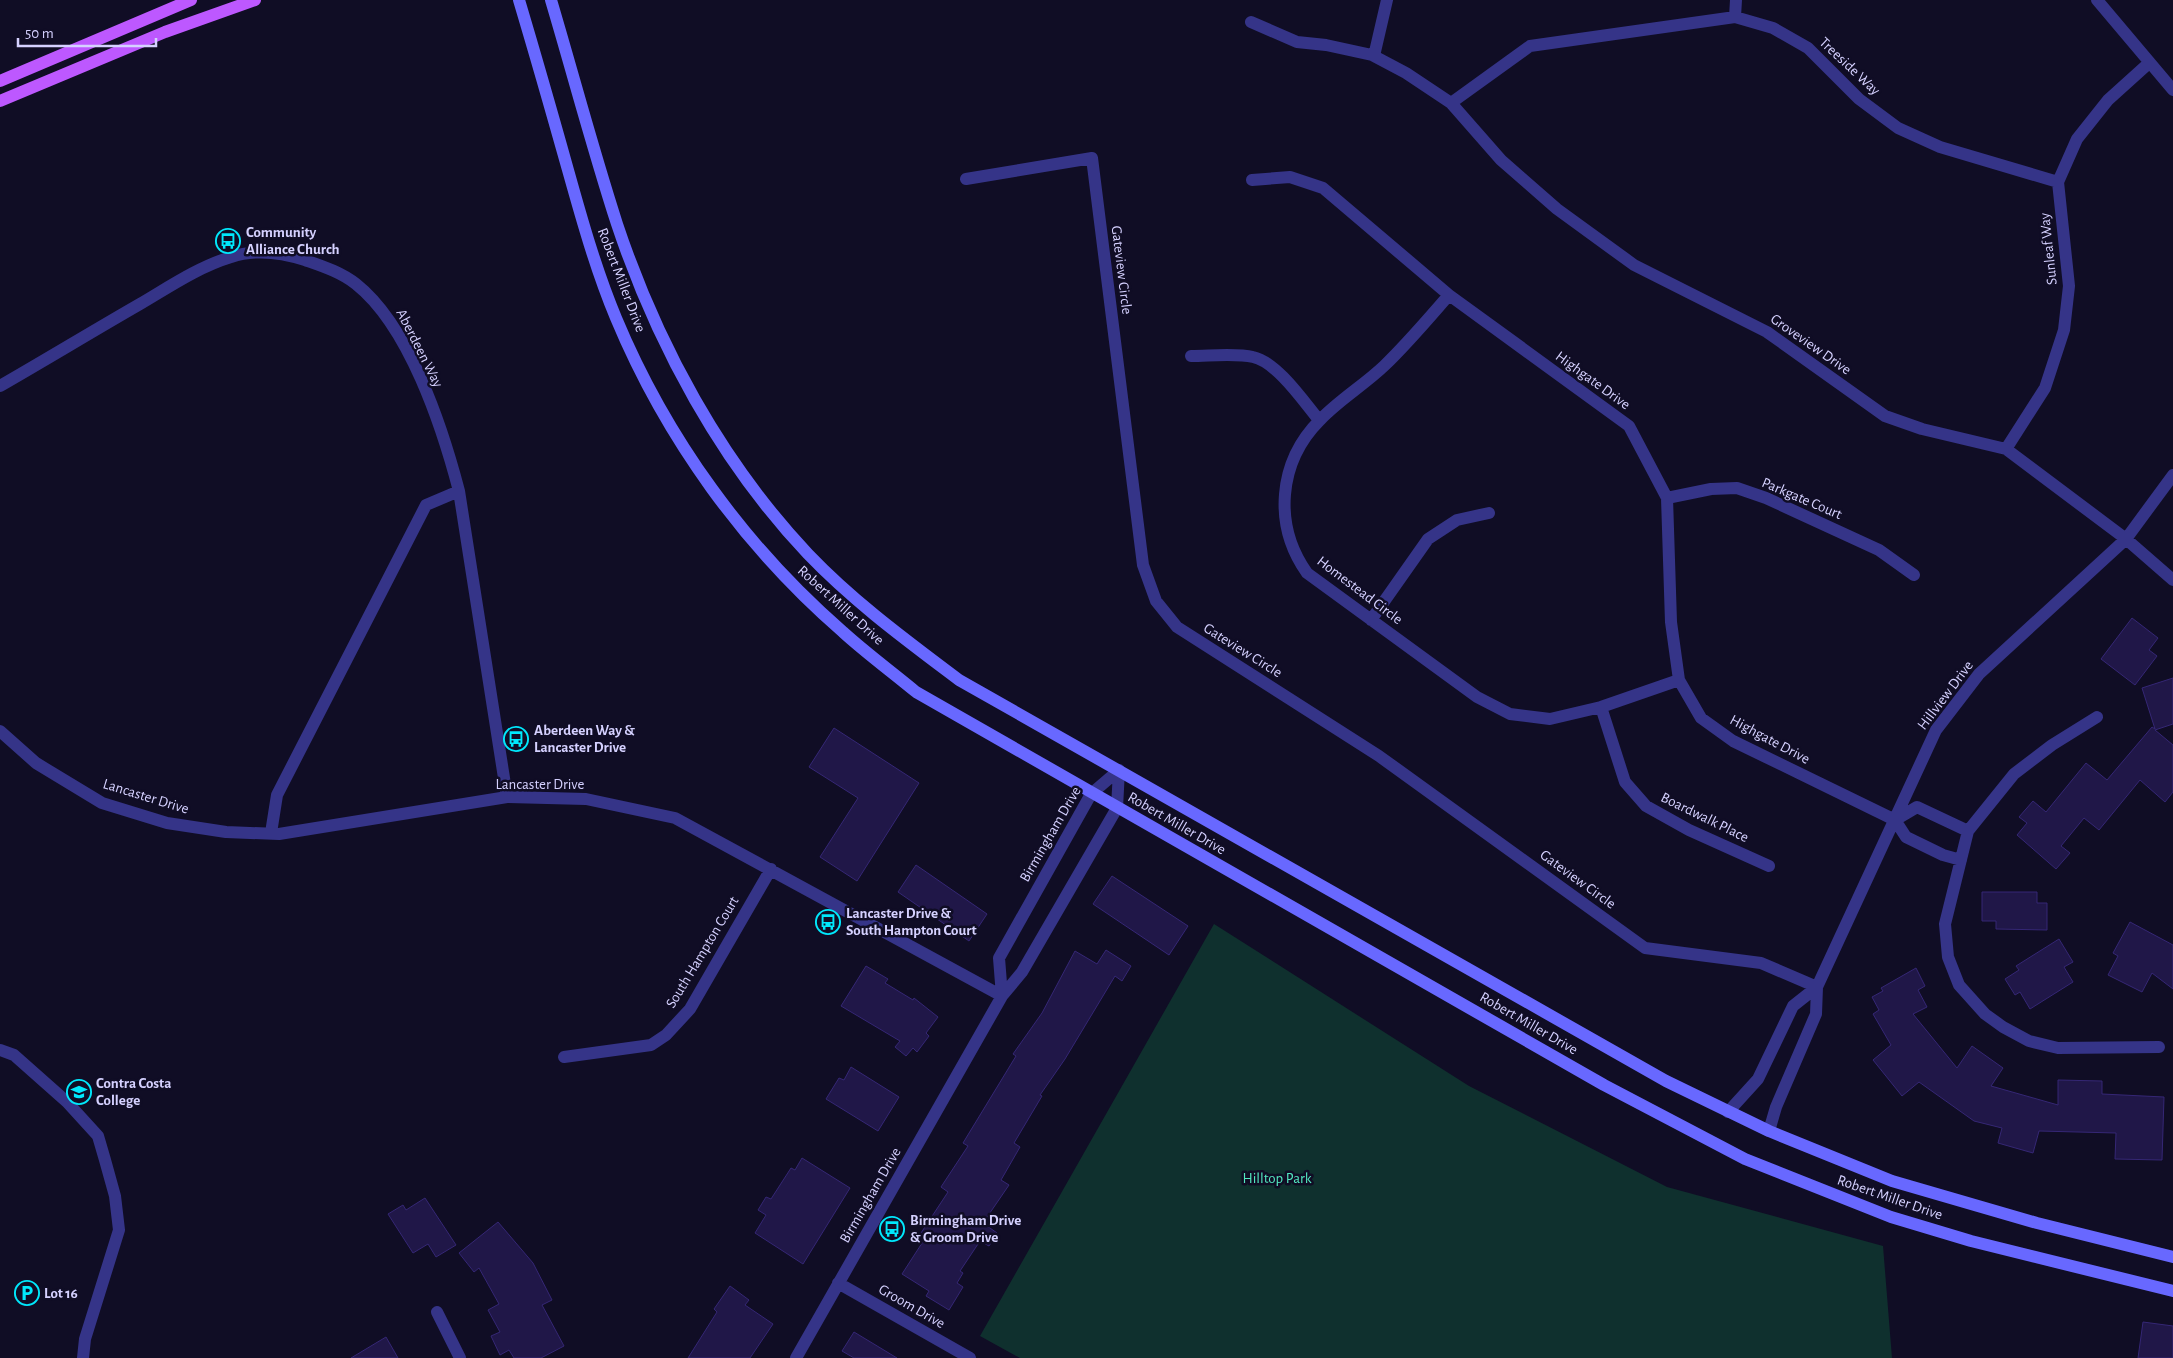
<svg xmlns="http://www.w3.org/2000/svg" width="2173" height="1358" viewBox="0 0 2173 1358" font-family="'Alegreya Sans',sans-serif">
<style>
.green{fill:#0f302e}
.building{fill:#201748;stroke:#352775}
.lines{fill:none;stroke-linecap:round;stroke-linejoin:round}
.street{stroke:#353488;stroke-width:12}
.secondary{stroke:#6868ff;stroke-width:12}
.primary{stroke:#bd58ff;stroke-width:12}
.labels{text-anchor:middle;stroke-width:5;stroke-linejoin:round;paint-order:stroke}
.street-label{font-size:15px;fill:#d5d1ff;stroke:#100d25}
.poi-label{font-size:15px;font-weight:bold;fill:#d5d1ff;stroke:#100d25;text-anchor:start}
.park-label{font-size:15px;fill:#53e9c0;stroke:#100d25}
</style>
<rect width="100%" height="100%" fill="#100d25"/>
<path class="green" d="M1214 924 1469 1086 1667 1187 1883 1246 1892 1358H1020L980 1336Z"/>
<path class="building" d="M2132 618 2158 638 2149 650 2157 656 2135 685 2101 659Z
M2173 678V724L2155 730 2173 745V792L2165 802 2140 780 2099 830 2084 818 2061 846 2070 853 2056 869 2017 835 2027 823 2019 817 2033 801 2046 812 2086 763 2107 780 2152 727 2155 729 2142 688Z
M834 728 919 783 857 881 820 857 858 798 809 767Z
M916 865 987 914 969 941 898 892Z
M1112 876 1188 926 1169 955 1093 904Z
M1982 892H2037V903H2047V930L1996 929V921H1982Z
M2130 922 2173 945V989L2152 973 2142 992 2108 975 2118 956 2113 953Z
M2059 939 2073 962 2064 967 2073 982 2030 1009 2020 992 2015 995 2005 979 2019 970 2016 966Z
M1106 950 1131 966 1122 981 1115 976 1065 1059 1040 1095 1042 1096 1014 1143 1020 1147 1001 1180 1009 1185 983 1223 997 1233 989 1246 980 1241 960 1271 963 1273 957 1283 963 1287 949 1310 926 1296 929 1291 902 1274 924 1240 919 1236 948 1192 941 1187 968 1146 963 1143 1016 1056 1013 1054 1042 1013 1075 951 1097 964Z
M866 966 888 979 885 983 913 1000 914 998 938 1017 926 1033 929 1036 917 1052 913 1048 906 1056 895 1047 900 1041 841 1006Z
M1916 968 1925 986 1918 990 1927 1007 1913 1014 1957 1068 1972 1046 2003 1068 1991 1086 2058 1105V1080L2102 1081V1094L2164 1097 2162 1160 2115 1159 2116 1133 2039 1131 2033 1153 1998 1143 2002 1128 1974 1121 1919 1082 1902 1096 1873 1060 1891 1045 1873 1014 1879 1010 1872 997 1883 991 1881 988Z
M851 1067 899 1097 878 1131 826 1099 839 1078 844 1080Z
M802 1158 850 1188 803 1264 755 1233 766 1215 758 1210 766 1197 771 1199 791 1168 795 1170Z
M425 1198 456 1245 436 1257 428 1244 413 1253 388 1214 403 1205 406 1210Z
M498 1222 533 1263 552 1300 542 1305 564 1346 541 1358H514L509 1350 500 1355 491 1336 500 1332 488 1310 499 1304 479 1268 474 1272 459 1253Z
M730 1286 749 1300 745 1305 773 1324 750 1358H688L717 1312 714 1309Z
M2143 1322 2173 1326V1358H2138Z
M854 1332 897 1358H854L842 1351Z
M386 1337 398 1358H351Z"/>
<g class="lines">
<path class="street" d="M2097 0 2173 90
M1735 17 1736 0
M1251 22 1297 42 1326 45 1372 55 1406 73 1451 103 1501 160 1557 209 1634 265 1767 332 1885 416 1922 429 2006 449 2126 539 2173 580
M1374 56 1387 0
M1451 103 1530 46 1735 17 1773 28 1808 48 1859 99 1898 128 1940 147 2058 182
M966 179 1092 158 1143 565 1156 601 1177 627 1379 756 1645 948 1761 963 1817 987
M1252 180 1290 177 1323 188 1449 295 1629 426 1667 498 1671 622 1679 680 1701 718 1733 741 1895 820
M1449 295C1428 319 1407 344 1384 366 1364 385 1339 400 1320 420 1278 462 1273 525 1307 573L1477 697 1510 714 1550 719 1601 707 1679 680
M1191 356C1209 356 1236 353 1253 357 1277 362 1304 402 1319 420
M0 386C47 359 93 331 140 304 169 287 198 267 231 257 255 249 280 252 305 260 322 266 341 272 356 284 409 326 442 426 459 491L507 797
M2006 449 2045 388 2064 330 2069 286 2058 182 2077 139 2108 100 2149 63
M1667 498 1711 489 1737 488 1766 498 1879 550 1914 575
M1371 620 1428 539 1457 520 1489 513
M1601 707 1625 782 1646 806 1689 830 1769 866
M2097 717 2052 745 2014 774 1968 831 1945 924 1948 957 1959 985 1985 1014 2003 1027 2029 1041 2058 1048 2159 1047
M0 731 36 763 102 803 167 823 226 832 279 834 507 797 586 799 675 818 1002 996
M1895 820 1917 807 1968 831
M1895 820 1906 837 1943 855 1961 860
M271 833 277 795 426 505 459 491
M1002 996 999 958 1091 794 1119 770
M0 1050 14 1055 67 1102 98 1136 105 1160 115 1196 119 1230 85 1339 83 1358
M564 1057 651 1045 666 1035 690 1009 771 869
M1728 1112 1758 1079 1793 1006 1817 987
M1769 1131 1776 1107 1816 1014 1817 987 1936 730 1979 674 2126 539 2173 475
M838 1283 970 1358
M437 1312 460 1358
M796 1358 1002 996 1022 972 1117 808 1119 770"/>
<path class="secondary" d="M519 0C536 57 552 113 568 170 582 220 596 270 616 318 666 438 745 547 843 632 866 653 892 672 916 692L1604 1085 1745 1159 1891 1217 1971 1241 2173 1291
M551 0C573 74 593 150 617 224 657 344 721 462 808 554 854 602 906 640 959 680L1666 1081 1769 1131 1892 1181 2037 1223 2173 1257"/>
<path class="primary" d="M0 81 191 0
M0 101 165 32 255 0"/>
</g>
<defs>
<symbol id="bus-ring" viewBox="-11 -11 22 22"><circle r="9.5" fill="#100d25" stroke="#00e8fc" stroke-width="1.5"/><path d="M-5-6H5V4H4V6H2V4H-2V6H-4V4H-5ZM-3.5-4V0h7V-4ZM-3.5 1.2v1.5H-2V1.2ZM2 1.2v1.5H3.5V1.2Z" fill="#00e8fc"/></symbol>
<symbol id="university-ring" viewBox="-11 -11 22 22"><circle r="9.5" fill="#100d25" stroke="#00e8fc" stroke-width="1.5"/><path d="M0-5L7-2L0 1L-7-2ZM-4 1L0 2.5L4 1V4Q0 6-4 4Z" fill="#00e8fc"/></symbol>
<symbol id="parking-ring" viewBox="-11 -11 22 22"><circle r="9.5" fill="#100d25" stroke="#00e8fc" stroke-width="1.5"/><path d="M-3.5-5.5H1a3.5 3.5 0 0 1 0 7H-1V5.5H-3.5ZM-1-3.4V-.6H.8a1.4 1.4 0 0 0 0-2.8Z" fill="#00e8fc"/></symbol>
</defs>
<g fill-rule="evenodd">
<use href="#bus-ring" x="214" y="227" width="28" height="28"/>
<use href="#bus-ring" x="502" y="725" width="28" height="28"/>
<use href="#bus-ring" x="814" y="908" width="28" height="28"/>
<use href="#university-ring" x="65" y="1078" width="28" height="28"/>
<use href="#bus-ring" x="878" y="1215" width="28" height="28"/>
<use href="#parking-ring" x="13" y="1279" width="28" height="28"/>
</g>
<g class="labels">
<g class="street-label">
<text transform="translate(1850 66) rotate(43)" y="5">Treeside Way</text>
<text transform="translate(2048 249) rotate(-96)" y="5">Sunleaf Way</text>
<text transform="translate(1122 270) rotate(83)" y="5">Gateview Circle</text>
<text transform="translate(622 280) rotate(69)" y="5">Robert Miller Drive</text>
<text transform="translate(1811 344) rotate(35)" y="5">Groveview Drive</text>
<text transform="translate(420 348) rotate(63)" y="5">Aberdeen Way</text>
<text transform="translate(1593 380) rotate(36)" y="5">Highgate Drive</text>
<text transform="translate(1802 498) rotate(23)" y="5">Parkgate Court</text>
<text transform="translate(1360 590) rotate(37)" y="5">Homestead Circle</text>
<text transform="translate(841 605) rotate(42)" y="5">Robert Miller Drive</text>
<text transform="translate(1243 650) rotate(32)" y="5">Gateview Circle</text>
<text transform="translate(1945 695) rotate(-53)" y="5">Hillview Drive</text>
<text transform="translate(1770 739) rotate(28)" y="5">Highgate Drive</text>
<text x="540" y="789">Lancaster Drive</text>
<text transform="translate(146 796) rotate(17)" y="5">Lancaster Drive</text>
<text transform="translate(1705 817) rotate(26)" y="5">Boardwalk Place</text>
<text transform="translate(1177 823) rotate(30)" y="5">Robert Miller Drive</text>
<text transform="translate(1050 834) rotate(-60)" y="5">Birmingham Drive</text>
<text transform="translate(1578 879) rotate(36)" y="5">Gateview Circle</text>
<text transform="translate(702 952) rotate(-59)" y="5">South Hampton Court</text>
<text transform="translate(1529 1023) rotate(30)" y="5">Robert Miller Drive</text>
<text transform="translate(870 1195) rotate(-60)" y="5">Birmingham Drive</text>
<text transform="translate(1890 1197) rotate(19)" y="5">Robert Miller Drive</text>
<text transform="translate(912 1306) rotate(30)" y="5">Groom Drive</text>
</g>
<g class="poi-label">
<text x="246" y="237">Community<tspan x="246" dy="17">Alliance Church</tspan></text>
<text x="534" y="735">Aberdeen Way &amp;<tspan x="534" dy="17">Lancaster Drive</tspan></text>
<text x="846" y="918">Lancaster Drive &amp;<tspan x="846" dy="17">South Hampton Court</tspan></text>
<text x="96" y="1088">Contra Costa<tspan x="96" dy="17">College</tspan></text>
<text x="910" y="1225">Birmingham Drive<tspan x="910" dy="17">&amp; Groom Drive</tspan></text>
<text x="44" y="1298">Lot 16</text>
</g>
<g class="park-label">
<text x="1277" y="1183">Hilltop Park</text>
</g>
</g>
<path d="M18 38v8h138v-8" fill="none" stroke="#d5d1ff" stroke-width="2.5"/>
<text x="25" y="38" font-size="15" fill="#d5d1ff" stroke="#100d25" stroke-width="4" paint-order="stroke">50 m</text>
</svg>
